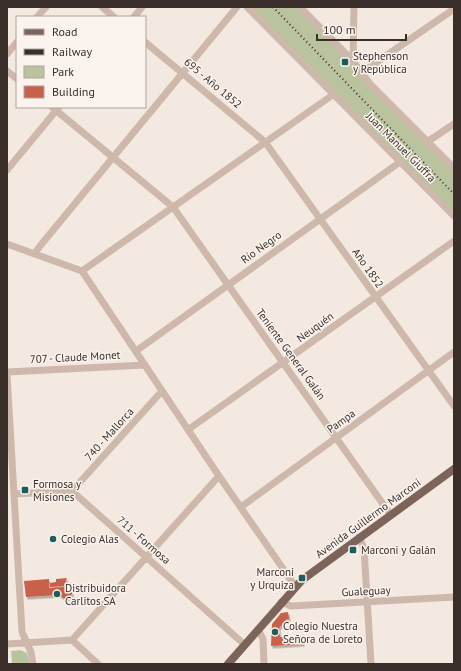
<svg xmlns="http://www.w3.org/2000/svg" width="461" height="671" viewBox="0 0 461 671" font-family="'PT Sans',sans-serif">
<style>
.green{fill:#b9c49f}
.building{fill:#c96049;filter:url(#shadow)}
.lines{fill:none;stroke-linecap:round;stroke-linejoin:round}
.minor{stroke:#cdb8ab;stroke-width:7}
.major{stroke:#7c645b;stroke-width:8}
.rail{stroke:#3a2e2a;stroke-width:2;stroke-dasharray:1 3;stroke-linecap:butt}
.poi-dot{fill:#1e5d5d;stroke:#fbf3ed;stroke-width:1.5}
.labels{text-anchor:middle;stroke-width:3;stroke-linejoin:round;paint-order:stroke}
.poi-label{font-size:11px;fill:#3a2e2a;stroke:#fbf3ed;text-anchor:start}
.street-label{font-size:11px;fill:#3a2e2a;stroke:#fbf3ed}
</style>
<defs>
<filter id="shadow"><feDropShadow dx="1.5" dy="2.5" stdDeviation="0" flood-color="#0004"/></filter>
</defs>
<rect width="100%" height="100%" fill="#f4e9e0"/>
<path class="green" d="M247 7H300L454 168V216Z
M20 650 27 653 30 664H12L11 651Z"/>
<path class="building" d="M67 578 64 586 50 587V583L56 582V579Z
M49 579V588L64 587 73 593 66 600 59 595 26 597 24 581Z
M288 612 289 619H287L279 628 280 637 303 636V644L271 646 272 624 281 613Z"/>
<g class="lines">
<path class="minor" d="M102 7 114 17
M247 7 454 216
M300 7 353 61 371 85 454 168
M37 17 46 7
M134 17 142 7
M145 42 265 142 454 406
M7 54 17 42
M353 61 354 7
M7 71 17 79
M361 73 454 9
M52 107 173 207 390 514
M427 142 454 124
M7 170 59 107
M7 244 82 271
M35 253 40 246 237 7
M82 271 219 476 295 586
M82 271 334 94
M136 351 400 162
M7 372 145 365
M7 374 22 632 31 652 33 664
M189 429 454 241
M72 491 162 391
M14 494 72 491 245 645
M241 507 454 352
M359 537 364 548 371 664
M281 602 291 606 454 597
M258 629 263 639 264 664
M72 640 219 476
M7 644 72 640 98 664"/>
<path class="major" d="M228 664 302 580 454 469"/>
<path class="rail" d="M273 7 454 194"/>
</g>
<g class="poi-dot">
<rect x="341" y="58" width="8" height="8" rx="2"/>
<rect x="21" y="486" width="8" height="8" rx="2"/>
<circle cx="53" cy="539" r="4"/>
<rect x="349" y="546" width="8" height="8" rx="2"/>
<rect x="298" y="574" width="8" height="8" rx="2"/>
<circle cx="57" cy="594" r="4"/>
<circle cx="275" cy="632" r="4"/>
</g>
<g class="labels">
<g class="poi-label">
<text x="353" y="60">Stephenson<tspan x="353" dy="13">y República</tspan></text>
<text x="33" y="488">Formosa y<tspan x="33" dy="13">Misiones</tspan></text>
<text x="61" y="543">Colegio Alas</text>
<text x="361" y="554">Marconi y Galán</text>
<text x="294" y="576" text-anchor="end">Marconi<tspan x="294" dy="13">y Urquiza</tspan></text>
<text x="65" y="592">Distribuidora<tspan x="65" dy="13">Carlitos SA</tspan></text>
<text x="283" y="630">Colegio Nuestra<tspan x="283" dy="13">Señora de Loreto</tspan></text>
</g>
<g class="street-label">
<text transform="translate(213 83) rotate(40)" y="4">695 - Año 1852</text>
<text transform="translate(401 147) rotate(45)" y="4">Juan Manuel Giuffra</text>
<text transform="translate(261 247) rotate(-36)" y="4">Río Negro</text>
<text transform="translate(368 268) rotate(55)" y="4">Año 1852</text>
<text transform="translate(315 327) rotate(-36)" y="4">Neuquén</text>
<text transform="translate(291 354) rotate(54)" y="4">Teniente General Galán</text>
<text transform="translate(75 357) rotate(-3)" y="4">707 - Claude Monet</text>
<text transform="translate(341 421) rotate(-36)" y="4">Pampa</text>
<text transform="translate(109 434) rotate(-48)" y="4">740 - Mallorca</text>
<text transform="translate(368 518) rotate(-36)" y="4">Avenida Guillermo Marconi</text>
<text transform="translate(144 540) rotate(41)" y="4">711 - Formosa</text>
<text transform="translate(366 591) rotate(-3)" y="4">Gualeguay</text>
</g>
</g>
<rect width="461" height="671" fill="none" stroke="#3a2e2a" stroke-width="16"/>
<rect x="16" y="16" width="130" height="92" fill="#fbf3ed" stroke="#aea49f"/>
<rect x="24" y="29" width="20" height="6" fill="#7c645b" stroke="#aea49f"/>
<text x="52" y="36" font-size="12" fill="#3a2e2a">Road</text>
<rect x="24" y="49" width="20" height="6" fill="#3a2e2a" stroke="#aea49f"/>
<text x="52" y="56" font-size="12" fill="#3a2e2a">Railway</text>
<rect x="24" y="66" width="20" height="12" fill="#b9c49f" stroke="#aea49f"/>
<text x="52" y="76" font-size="12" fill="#3a2e2a">Park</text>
<rect x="24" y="86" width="20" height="12" fill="#c96049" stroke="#aea49f"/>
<text x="52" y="96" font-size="12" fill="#3a2e2a">Building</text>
<path d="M317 34v6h89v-6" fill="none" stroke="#3a2e2a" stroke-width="2"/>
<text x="323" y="34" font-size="12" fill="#3a2e2a" stroke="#fbf3ed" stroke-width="3" paint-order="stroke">100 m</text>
</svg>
